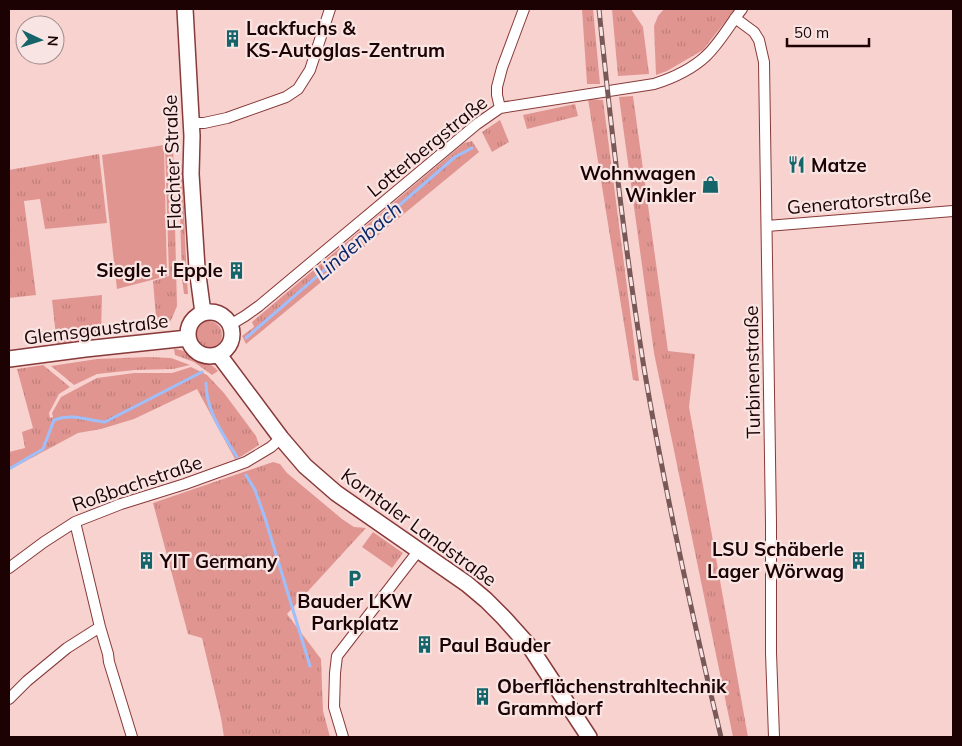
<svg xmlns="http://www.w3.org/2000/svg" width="962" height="746" viewBox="0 0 962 746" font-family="Mulish,sans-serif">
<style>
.grass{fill:url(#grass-tufts)}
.garden{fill:#e09591}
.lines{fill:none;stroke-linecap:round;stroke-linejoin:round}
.stream{stroke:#9fbffb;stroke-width:3}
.street-casing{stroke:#873a39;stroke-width:12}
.secondary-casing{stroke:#873a39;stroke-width:18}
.street{stroke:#fff;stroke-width:10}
.secondary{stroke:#fff;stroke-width:15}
.rail-casing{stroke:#795958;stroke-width:5}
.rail{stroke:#f8e5e3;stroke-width:3;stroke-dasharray:9;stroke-linecap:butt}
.labels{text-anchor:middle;stroke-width:4.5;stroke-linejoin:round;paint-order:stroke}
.poi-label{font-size:19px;font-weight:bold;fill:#1d0203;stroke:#f8e5e3;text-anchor:start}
.street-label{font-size:19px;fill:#1d0203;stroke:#f8e5e3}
.water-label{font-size:20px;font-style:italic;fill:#0a276b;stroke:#f8e5e3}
</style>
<defs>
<pattern id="grass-tufts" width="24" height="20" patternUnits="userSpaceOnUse" patternTransform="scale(1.25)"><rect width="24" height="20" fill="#e09591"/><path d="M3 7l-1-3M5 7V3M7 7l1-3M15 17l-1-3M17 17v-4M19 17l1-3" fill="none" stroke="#c07f7b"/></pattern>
</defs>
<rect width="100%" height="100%" fill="#f8d2cf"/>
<path class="grass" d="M582 9H593L600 84H587Z
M612 9H631L643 27 649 74 618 76Z
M664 9H735L703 50 667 71 656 75 654 26 658 16Z
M633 96 668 351 695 354 689 407 748 737H733L654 353 619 97Z
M588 99 603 100 639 381 633 380Z
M575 104 578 116 527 129 523 115Z
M500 120 509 142 492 152 482 132Z
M472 141 479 152 246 344 242 336 254 327 252 322 464 143Z
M173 143 177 306C172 318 171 326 157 329L153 281 169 276 165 145Z
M99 154 107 223 45 229 40 199 24 201 36 295 9 298V170Z
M181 163C184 179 183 194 184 210 185 238 186 266 188 294H184L182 278 179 182Z
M102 295 101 335 57 345 52 300Z
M194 335a14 14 0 1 1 28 0a14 14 0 1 1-28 0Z
M174 349C186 350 186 353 196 359 205 364 210 362 218 371L212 375 194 362 175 355Z
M148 357 171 358 190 365 173 369 135 370 97 374 74 385 51 366 97 359Z
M43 365 70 387 59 394 49 413 50 418 53 417 52 413 61 397 97 378 134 373H172L191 367 207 375 224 393 256 436 259 445 240 457 235 459 197 389 134 419 101 429 78 433 9 470V452L25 448 22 432 33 428 17 369Z
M273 462 280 464 287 473 342 519 354 527 366 528 287 614 321 659 323 711 330 737H224L221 718 202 638 188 634 153 503Z
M373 532 403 553 392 568 362 547Z"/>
<path class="garden" d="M164 145 167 276 117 289 102 155Z"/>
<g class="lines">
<path class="stream" d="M246 338 455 157 472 148
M206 383C206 411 223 434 237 457
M9 469 43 449 54 420C72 413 86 420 105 422L202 372
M246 475 255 490 265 518 310 666"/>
<defs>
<path id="street" d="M735 18 754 32 759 40 764 62 771 524V653L774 737
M500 108 497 95V87L502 68 524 9
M191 123H204L227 118 286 97 298 89 310 70 330 9
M767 226 953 211
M230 325 245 316 259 306 477 124 500 108 654 84C673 78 691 70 706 56 720 43 730 24 742 9
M75 522 100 627 108 654 109 662 132 737
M9 568 44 542 75 522 121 504 185 484 246 462 271 447 281 438
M9 699 27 681 67 648 100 627
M343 737 334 707 335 673 337 656 419 550"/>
<path id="secondary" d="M185 9 192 136 191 174 197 268 203 313
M188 334a22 22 0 1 1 44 0a22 22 0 1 1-44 0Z
M219 355 281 438 305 466 336 493 467 584 486 600 504 618 530 647 589 737
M9 359 85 349 188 338"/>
</defs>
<use href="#street" class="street-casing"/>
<use href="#secondary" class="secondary-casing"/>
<use href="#street" class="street"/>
<use href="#secondary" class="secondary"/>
<defs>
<path id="rail" d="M599 9C611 129 625 249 644 368 665 492 692 615 721 737"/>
</defs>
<use href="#rail" class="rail-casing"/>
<use href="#rail" class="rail"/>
</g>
<defs>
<symbol id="building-bare" viewBox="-9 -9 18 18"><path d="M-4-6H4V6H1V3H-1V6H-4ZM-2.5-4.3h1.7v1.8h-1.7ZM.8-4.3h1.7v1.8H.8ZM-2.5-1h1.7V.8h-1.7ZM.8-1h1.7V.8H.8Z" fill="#15646a" stroke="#f8e5e3" stroke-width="2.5" paint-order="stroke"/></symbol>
<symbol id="restaurant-bare" viewBox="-9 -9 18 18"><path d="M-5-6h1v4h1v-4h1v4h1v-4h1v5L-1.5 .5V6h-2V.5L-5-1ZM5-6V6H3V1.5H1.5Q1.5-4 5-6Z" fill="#15646a" stroke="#f8e5e3" stroke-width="2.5" paint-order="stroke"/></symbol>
<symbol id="shop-bare" viewBox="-9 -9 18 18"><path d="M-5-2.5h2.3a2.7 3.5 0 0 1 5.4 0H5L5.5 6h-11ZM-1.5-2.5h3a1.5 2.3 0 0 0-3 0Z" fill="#15646a" stroke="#f8e5e3" stroke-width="2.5" paint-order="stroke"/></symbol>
<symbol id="parking-bare" viewBox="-9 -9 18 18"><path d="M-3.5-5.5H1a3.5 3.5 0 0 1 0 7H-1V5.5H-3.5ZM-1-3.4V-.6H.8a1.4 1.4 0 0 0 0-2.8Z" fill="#15646a" stroke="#f8e5e3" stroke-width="2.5" paint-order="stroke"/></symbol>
</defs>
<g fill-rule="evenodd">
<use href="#building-bare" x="220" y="26" width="25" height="25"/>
<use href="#restaurant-bare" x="784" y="152" width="25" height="25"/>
<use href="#shop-bare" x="698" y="172" width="25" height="25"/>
<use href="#building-bare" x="224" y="258" width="25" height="25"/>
<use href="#building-bare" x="846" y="548" width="25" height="25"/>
<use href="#building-bare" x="134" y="548" width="25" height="25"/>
<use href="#parking-bare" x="342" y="566" width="25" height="25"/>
<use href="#building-bare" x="412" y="632" width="25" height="25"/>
<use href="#building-bare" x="470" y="684" width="25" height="25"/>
</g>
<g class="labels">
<g class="poi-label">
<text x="246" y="35">Lackfuchs &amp;<tspan x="246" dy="22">KS-Autoglas-Zentrum</tspan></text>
<text x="811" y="172">Matze</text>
<text x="696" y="180" text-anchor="end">Wohnwagen<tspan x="696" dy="22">Winkler</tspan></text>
<text x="223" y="277" text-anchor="end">Siegle + Epple</text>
<text x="844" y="556" text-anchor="end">LSU Schäberle<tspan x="844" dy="22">Lager Wörwag</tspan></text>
<text x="160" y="568">YIT Germany</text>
<text x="355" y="608" text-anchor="middle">Bauder LKW<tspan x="355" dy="22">Parkplatz</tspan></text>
<text x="439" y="652">Paul Bauder</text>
<text x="497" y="693">Oberflächenstrahltechnik<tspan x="497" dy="22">Grammdorf</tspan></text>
</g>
<g class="street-label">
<text transform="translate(427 146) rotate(-39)" y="7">Lotterbergstraße</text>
<text transform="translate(172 162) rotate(-92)" y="7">Flachter Straße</text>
<text transform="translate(859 201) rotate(-5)" y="7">Generatorstraße</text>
<text transform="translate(96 329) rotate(-7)" y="7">Glemsgaustraße</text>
<text transform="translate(752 372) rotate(-91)" y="7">Turbinenstraße</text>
<text transform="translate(137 483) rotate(-19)" y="7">Roßbachstraße</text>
<text transform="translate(419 527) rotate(36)" y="7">Korntaler Landstraße</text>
</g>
<g class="water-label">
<text transform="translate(358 241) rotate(-41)" y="7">Lindenbach</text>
</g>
</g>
<rect width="962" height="746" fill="none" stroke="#1d0203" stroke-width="20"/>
<g transform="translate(40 40) rotate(94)"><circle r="24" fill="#f8e5e3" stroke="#a08a89"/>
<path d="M0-4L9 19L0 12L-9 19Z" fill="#15646a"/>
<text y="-8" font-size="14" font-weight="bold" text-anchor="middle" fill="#1d0203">N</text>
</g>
<path d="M787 38v8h82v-8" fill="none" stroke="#1d0203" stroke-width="2.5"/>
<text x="794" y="38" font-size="15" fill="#1d0203" stroke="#f8e5e3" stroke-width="4" paint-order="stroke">50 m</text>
</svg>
